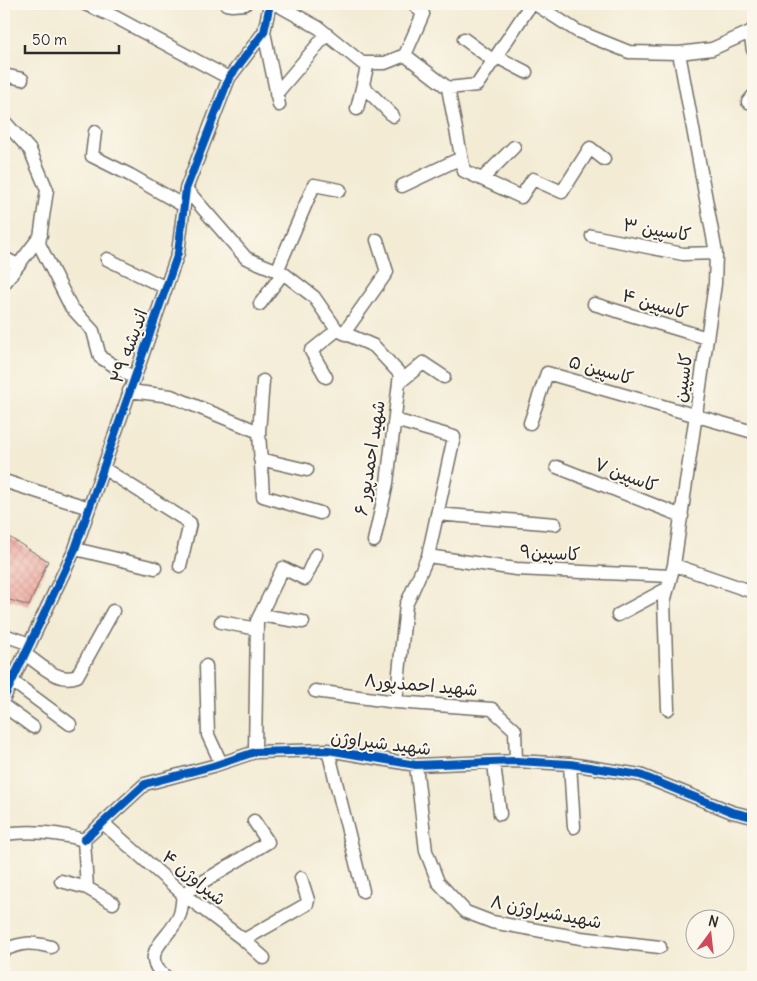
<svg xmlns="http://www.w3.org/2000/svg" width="757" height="981" viewBox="0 0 757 981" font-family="Delius,'Playpen Sans Arabic',sans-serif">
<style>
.building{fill:url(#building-cross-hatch)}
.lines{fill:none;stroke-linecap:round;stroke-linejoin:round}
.minor-casing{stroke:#716e66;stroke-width:15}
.minor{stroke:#fff;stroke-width:12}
.cycleway-casing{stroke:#fbf7ec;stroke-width:11}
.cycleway{stroke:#0057b8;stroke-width:8}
.labels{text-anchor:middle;stroke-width:4;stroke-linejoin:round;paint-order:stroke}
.street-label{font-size:18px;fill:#2b2b2b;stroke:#fbf7ec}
</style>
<defs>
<pattern id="building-cross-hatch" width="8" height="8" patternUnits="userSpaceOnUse" patternTransform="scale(1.25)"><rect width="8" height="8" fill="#eea197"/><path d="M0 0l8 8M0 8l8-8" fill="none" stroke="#c1837b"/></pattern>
</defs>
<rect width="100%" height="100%" fill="#fbf7ec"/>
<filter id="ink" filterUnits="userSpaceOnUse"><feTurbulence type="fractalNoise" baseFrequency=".02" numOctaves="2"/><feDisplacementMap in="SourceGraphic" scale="10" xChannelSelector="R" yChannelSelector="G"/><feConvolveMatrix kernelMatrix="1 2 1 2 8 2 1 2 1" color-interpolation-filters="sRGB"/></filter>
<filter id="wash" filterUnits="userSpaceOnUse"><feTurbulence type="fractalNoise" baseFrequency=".0096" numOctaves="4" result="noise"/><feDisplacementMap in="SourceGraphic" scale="20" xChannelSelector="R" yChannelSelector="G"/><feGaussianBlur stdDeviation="1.12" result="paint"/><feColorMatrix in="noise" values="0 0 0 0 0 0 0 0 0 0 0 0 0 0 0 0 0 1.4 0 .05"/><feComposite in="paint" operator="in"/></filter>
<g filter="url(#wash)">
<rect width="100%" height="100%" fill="#f3ebd4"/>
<g id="blocks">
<path class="building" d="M4 534 48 561 29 606 4 598Z"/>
</g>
</g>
<g filter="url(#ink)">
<use href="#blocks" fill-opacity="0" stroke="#716e66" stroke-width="1"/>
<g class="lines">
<defs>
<path id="minor" d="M85 4 115 17 229 78
M226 4 232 5 245 4
M276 4 319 28 362 63H385L405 55 448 88 477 85 531 4
M535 4 577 31 629 52 679 53 712 49 750 32 753 29
M264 32 279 105
M750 32 753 50
M464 39 494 61
M405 55 423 14 414 4
M497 57 526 72
M4 75 22 79
M363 86 393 116
M448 88 464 171 521 197 533 179 562 192 590 148 604 159
M276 94 326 35
M748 102 753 96
M357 109 368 63
M4 121 30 150 47 190 39 244 71 307 93 331 100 357 134 378
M95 132 92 156 130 175 184 206
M482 179 514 147
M402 186 461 158
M186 189 246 258 283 273 314 297 337 330 374 346 400 374 387 483 374 541
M592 236 683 254 716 253
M4 258 18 265
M107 259 166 288
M277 271 314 185 340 190
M4 284 41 235
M260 304 283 273
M594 304 707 338
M344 333 387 272 377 240
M326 377 311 351 337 330
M400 382 423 363 444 377
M129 391 171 396 259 432 263 496 320 513
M395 420 454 437 428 556 406 605 396 702
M530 423 547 373 753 432
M259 432 263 381
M260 459 307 470
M557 467 682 516
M103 468 190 523 180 566
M4 481 89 508
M437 514 555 524
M75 549 155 568
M428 556 516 569 671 576
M674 565 753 592
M260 615 303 622
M618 615 668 588
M221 622 257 629
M4 635 30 644
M25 654C40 664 58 684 77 676L113 611
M206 666 208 735 221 763
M12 681 70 724
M315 691 396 702 492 709 515 730 516 761
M4 698 75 549 178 253 186 189 229 78 264 32 270 4
M4 706 33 727
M668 709 664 602 674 565 715 284 716 253 679 53
M328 750 363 891
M255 752 257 621 283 568 305 579 316 555
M494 763 500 814
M570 764 574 827
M416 765 426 851 438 882 466 912 492 922 581 938 660 947
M103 823 183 894 244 940 264 958
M4 834C32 830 56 832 84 840
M84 840 145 784 213 766 255 752 328 750 416 765 516 761 570 764 640 775 732 812 753 817
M61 881 87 888 84 840
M87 888 113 903
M244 940 307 904 308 900 301 878
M4 950C23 942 31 942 51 947
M166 977C135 953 172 938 180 914 182 908 182 900 183 894L268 842 254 821"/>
</defs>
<use href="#minor" class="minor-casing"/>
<use href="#minor" class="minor"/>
<defs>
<path id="cycleway" d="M4 698 75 549 178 253 186 189 229 78 264 32 270 4
M84 840 145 784 213 766 255 752 328 750 416 765 516 761 570 764 640 775 732 812 753 817"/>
</defs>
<use href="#cycleway" class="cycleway-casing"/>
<use href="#cycleway" class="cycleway"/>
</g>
</g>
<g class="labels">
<g class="street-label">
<text transform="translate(657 230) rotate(9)" y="6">کاسپین ۳</text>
<text transform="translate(655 304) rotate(16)" y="6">کاسپین ۴</text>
<text transform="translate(129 346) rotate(-70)" y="6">اندیشه ۲۹</text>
<text transform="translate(601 370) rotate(16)" y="6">کاسپین ۵</text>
<text transform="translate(683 378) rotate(-82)" y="6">کاسپین</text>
<text transform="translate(370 458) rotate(-81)" y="6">شهید احمدپور ۶</text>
<text transform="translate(626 475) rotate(21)" y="6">کاسپین ۷</text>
<text transform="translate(550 553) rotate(3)" y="6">کاسپین۹</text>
<text transform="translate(421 685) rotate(5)" y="6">شهید احمدپور۸</text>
<text transform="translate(381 743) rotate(7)" y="6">شهید شیراوژن</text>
<text transform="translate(194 878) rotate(39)" y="6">شیراوژن ۴</text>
<text transform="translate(546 912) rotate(11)" y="6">شهیدشیراوژن ۸</text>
</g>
</g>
<rect width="757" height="981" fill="none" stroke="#fbf7ec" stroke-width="20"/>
<g transform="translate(710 934) rotate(15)"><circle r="24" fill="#fbf7ec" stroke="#a8a59f"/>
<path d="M0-4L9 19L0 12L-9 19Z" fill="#d1495b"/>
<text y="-8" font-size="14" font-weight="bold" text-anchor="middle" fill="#2b2b2b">N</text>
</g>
<path d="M25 45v8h94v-8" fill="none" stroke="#2b2b2b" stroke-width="2.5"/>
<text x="32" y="45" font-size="15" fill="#2b2b2b" stroke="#fbf7ec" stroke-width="4" paint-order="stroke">50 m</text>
</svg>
